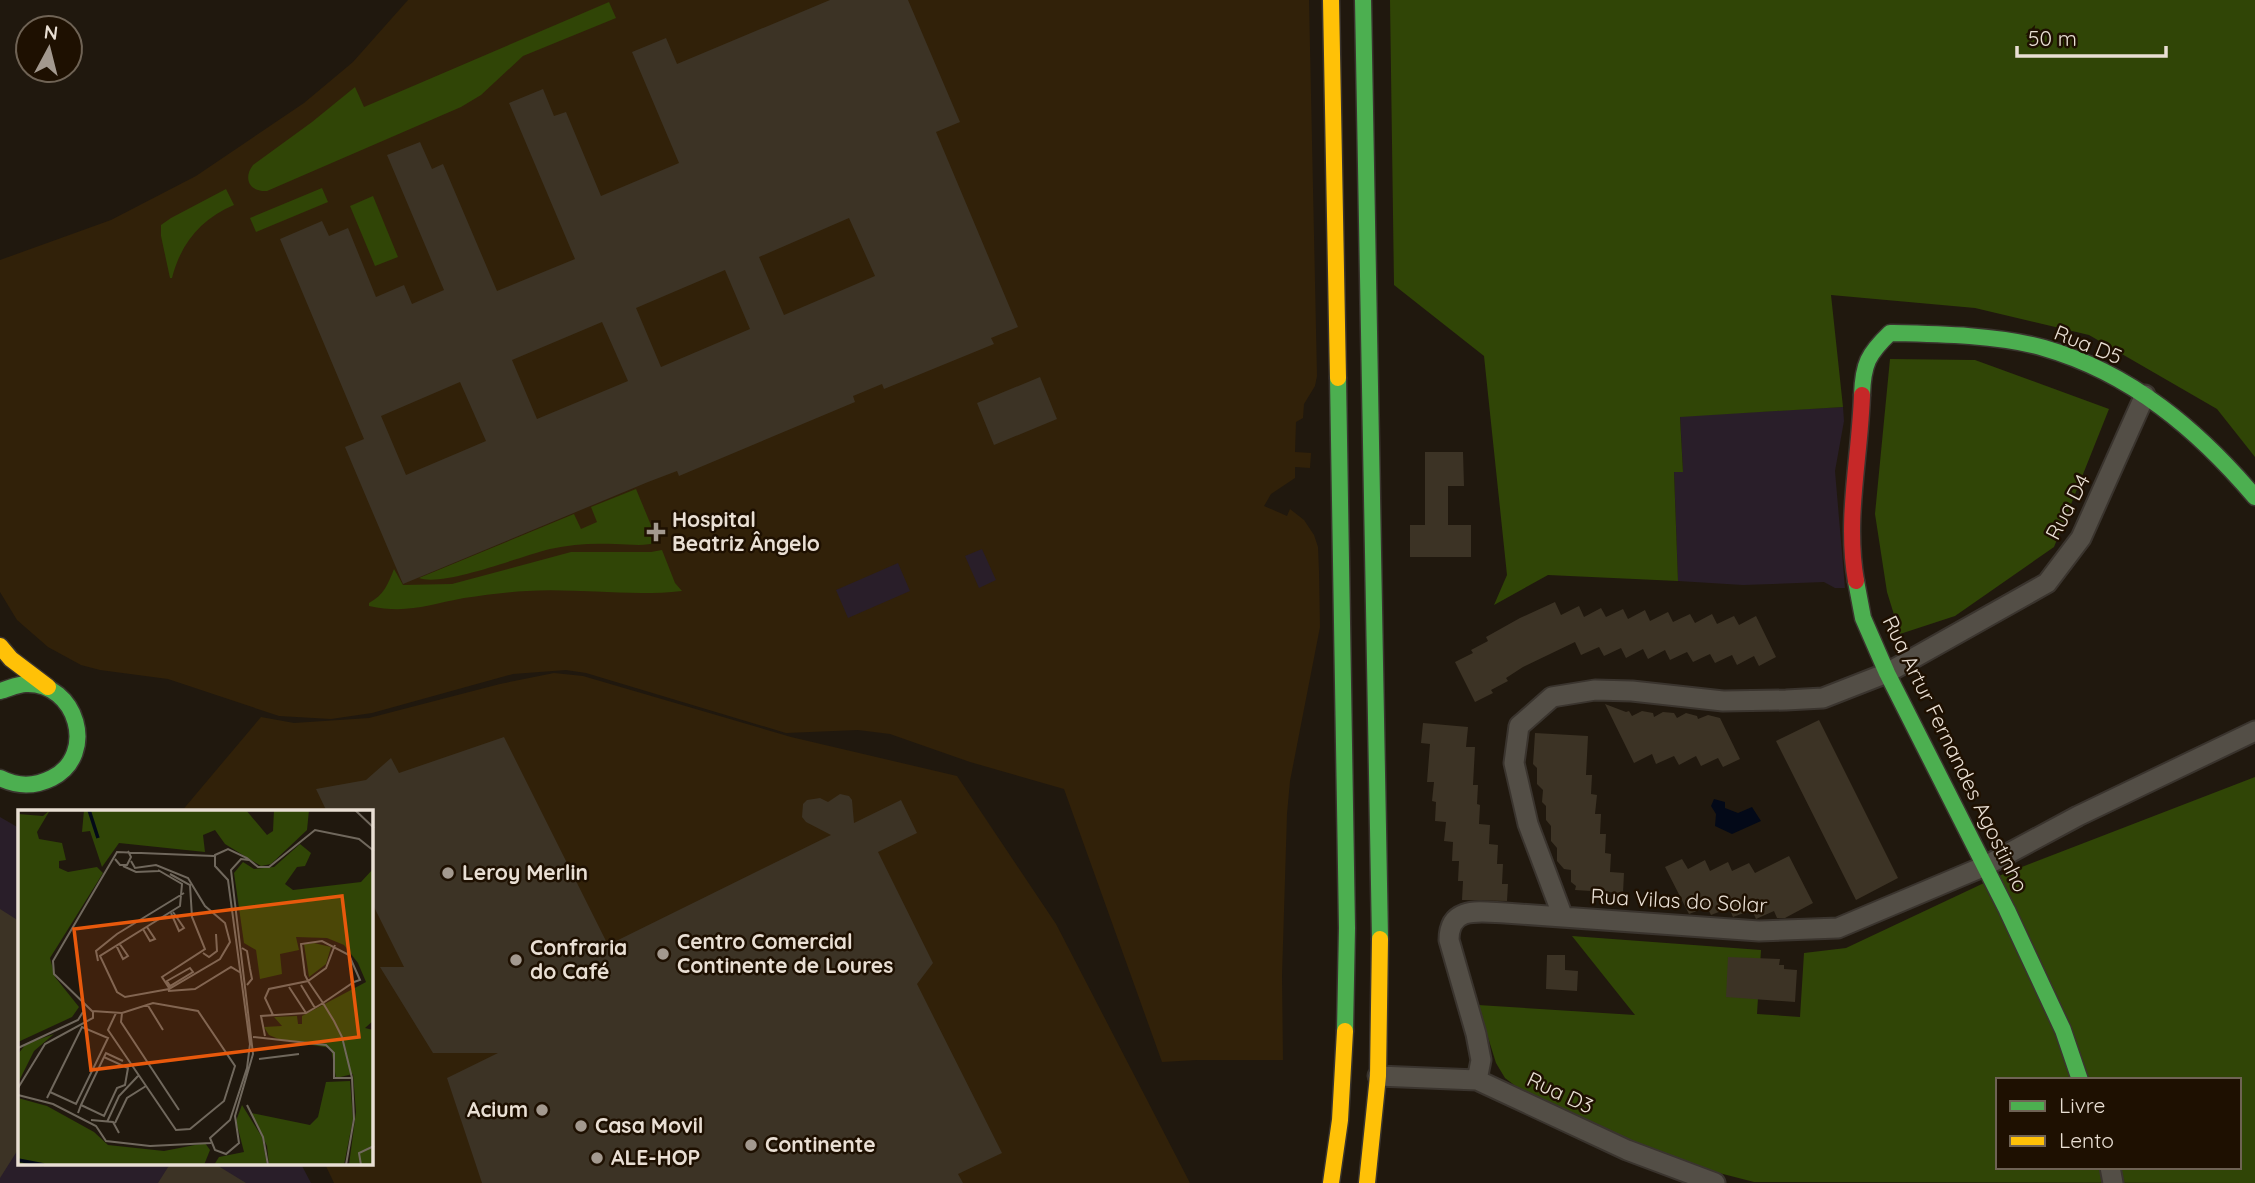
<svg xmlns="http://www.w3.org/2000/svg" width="2255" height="1183" viewBox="0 0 2255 1183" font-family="Quicksand,sans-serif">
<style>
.built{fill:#312109}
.industrial{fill:#291e29}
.green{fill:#304506;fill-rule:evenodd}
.water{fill:#030918}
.building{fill:#3c3325;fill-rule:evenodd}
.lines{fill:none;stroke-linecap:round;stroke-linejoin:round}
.street-casing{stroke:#3a342e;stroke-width:23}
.fast-casing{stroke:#3a342e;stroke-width:19}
.slow-casing{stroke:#3a342e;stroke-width:19}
.jam-casing{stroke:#3a342e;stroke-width:19}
.street{stroke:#534e46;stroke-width:19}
.fast{stroke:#4caf50;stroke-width:16}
.slow{stroke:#ffc107;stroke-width:16}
.jam{stroke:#c62828;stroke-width:16}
.poi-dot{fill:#a3998f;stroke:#1e1001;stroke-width:2.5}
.labels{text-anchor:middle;stroke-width:5;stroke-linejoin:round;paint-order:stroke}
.street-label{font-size:21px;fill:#e9dfd4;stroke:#1e1001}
.poi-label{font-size:21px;font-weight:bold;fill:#e9dfd4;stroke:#1e1001;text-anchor:start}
.inset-river{fill:none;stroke:#030918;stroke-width:3.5}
.inset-road{fill:none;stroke:#70685d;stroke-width:2}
.view{fill:#e8590c;fill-opacity:0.15;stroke:#e8590c;stroke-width:3.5}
.inset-edge{fill:none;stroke:#e9dfd4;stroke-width:3.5}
</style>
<rect width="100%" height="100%" fill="#20180e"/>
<path class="built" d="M408 0H1309L1317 376 1315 386 1304 404 1303 418 1296 422 1295 452 1311 453 1310 468 1295 467V478L1271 494 1264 506 1287 516 1290 509 1304 520 1314 535 1318 547 1319 571 1320 627 1290 781 1287 814 1282 976 1283 1060H1197L1162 1062 1064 789 970 762 890 734 858 730 786 733 586 673 566 670 513 674 372 713 331 719 279 716 168 679 100 670 81 665 48 647 17 620 0 592V260L111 220 196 176 304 103 353 62Z
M554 673 583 676 791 737 957 776 1056 924 1190 1183H334L325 1164H371V812H181L261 717 294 723 369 718 500 684Z"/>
<path class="industrial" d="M1843 407 1844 421 1835 471 1845 588H1835L1824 582 1743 585 1678 581 1674 471H1683L1680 416Z
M982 549 996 580 979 588 965 556Z
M898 563 910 591 848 618 836 590Z
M0 817 19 828V1164H301L311 1183H0Z"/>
<path class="green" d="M1390 0H2255V457L2217 409 2089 335 1975 308 1831 295 1843 407 1680 417 1683 472H1674L1678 581 1548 575 1494 605 1507 575 1484 356 1394 285Z
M609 2 616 18 523 56 481 95 461 107 267 191C249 192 243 178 253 165L312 122 355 87 364 107Z
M322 188 328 202 256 232 250 218Z
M226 189 234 205C201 219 181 243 172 278H170L161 236V225L171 218Z
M373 196 398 257 375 266 350 206Z
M1890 359 1975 360 2109 409 2054 547 1955 616 1900 634 1887 592 1875 514Z
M636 489 658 542C644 547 630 544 615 544 593 543 571 544 550 549 521 556 444 587 419 578L574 514 581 529 597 522 591 507Z
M662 550 675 583 682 591C630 597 579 588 527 591 506 592 485 595 464 598 427 605 407 614 369 606V603C384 595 388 584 394 569L403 585 452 584 571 552H651Z
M2255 777V1183L1754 1182 1696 1167 1606 1131 1522 1091 1505 1078 1496 1063 1478 1005 1635 1015 1572 936 1761 950 1757 1014 1800 1017 1804 953 1846 948 2001 875ZM1998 1080H2239V1167H1998Z"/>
<path class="water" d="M1714 799 1725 802V808L1738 813 1752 807 1761 821 1732 834 1715 826 1716 814 1711 806Z"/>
<path class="building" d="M830 0H908L960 122 936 132 1018 327 991 338 994 344 884 389 882 384 853 396 855 402 679 476 677 471 648 482 403 584 345 447 364 439 280 239 322 221 329 236 348 228 376 297 404 285 412 304 444 290 387 155 420 142 432 169 443 164 497 291 575 259 509 103 543 89 554 116 566 112 601 196 679 163 632 52 666 38 677 64ZM849 218 875 276 784 315 759 257ZM725 270 750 329 661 367 636 308ZM602 322 628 381 537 419 512 360ZM460 382 486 441 406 475 381 416Z
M1040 377 1057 419 994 445 977 403Z
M1425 452H1463L1464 486H1448V525H1471V557H1410V525H1425Z
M1555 602 1561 615 1579 606 1584 617 1601 608 1606 617 1623 609 1628 619 1645 610 1650 621 1668 612 1673 622 1690 614 1695 623 1712 614 1717 624 1734 616 1739 625 1756 616 1776 657 1759 666 1754 656 1737 665 1732 655 1715 663 1710 654 1693 662 1687 652 1670 660 1665 650 1648 659 1643 649 1626 658 1621 648 1604 656 1599 647 1581 655 1575 642 1523 667 1506 678 1508 681 1491 690 1493 693 1475 702 1455 662 1473 653 1471 650 1488 641 1486 637 1520 618Z
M1605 704 1626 712 1629 711 1632 716 1642 711 1653 713 1654 717 1663 712 1674 713 1677 718 1686 713 1697 716 1698 719 1708 715 1720 718 1740 759 1723 767 1718 758 1701 766 1696 756 1679 765 1674 756 1656 764 1652 754 1634 763Z
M1819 720 1898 878 1856 900 1776 741Z
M1423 723 1468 727 1466 747H1475L1473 785H1478L1477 804 1480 805 1479 824 1490 825 1489 844 1498 845 1497 864H1503L1502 884H1508L1507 901 1462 900 1463 881H1458L1459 861H1452L1453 842 1444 841 1446 822 1435 821 1436 802 1432 801 1434 782H1427L1430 744 1421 743Z
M1535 733 1588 736 1586 775H1592L1591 794 1597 795 1595 814H1601L1600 834H1606L1605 853 1611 854 1610 872 1624 873 1623 893 1575 890 1576 886 1571 882V870L1564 869 1557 861V848L1551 841V826L1546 820V806L1542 802 1543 790 1537 784V768L1533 764Z
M504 737 608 945 831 835 806 822 802 817 803 804 807 800 820 798 828 802 840 794 849 796 852 800 854 823 901 800 917 833 878 852 933 963 917 984 1002 1153 958 1174 963 1183H482L447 1078 498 1053H433L380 967H404L371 901V812H327L316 789 366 780 391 758 399 773Z
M1789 856 1813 903 1785 918H1777L1774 911 1756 919 1752 910 1733 917 1729 908 1711 915 1707 907 1689 914 1665 867 1682 859 1688 869 1705 860 1710 871 1728 862 1732 871 1749 863 1755 873Z
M0 909 19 921V1148L0 1178Z
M1547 955H1565V970L1578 971 1577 991 1546 989Z
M1728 957 1780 959 1779 965H1784V969L1797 970 1795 1002 1726 997Z
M170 1164H215L246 1183H158Z"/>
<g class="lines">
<defs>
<path id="street" d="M1563 917 1528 824 1514 763 1519 726 1552 697 1595 690 1632 691 1723 701 1786 700 1823 698 1887 673 2047 583 2081 538 2145 395
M1378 1076 1477 1080 1627 1150 1715 1183
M1477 1080 1481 1060 1476 1034 1449 940C1449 905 1481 912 1505 913L1759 931 1838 928 1985 866 2078 816 2255 731
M2110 1167 2113 1183"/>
<path id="fast" d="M1363 0 1380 939
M1338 378 1347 928 1345 1031
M1862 395C1863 364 1868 354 1890 333 1938 334 1999 335 2044 348 2131 373 2198 430 2255 497
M1856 581 1863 618 1887 673 2007 910 2063 1030 2080 1080
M0 691C8 689 18 684 26 684 77 682 98 755 52 778 34 787 18 787 0 778"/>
<path id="slow" d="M1331 0 1338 378
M0 646 11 659 48 687
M1331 1183 1340 1120 1345 1031
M1367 1183 1378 1076 1380 939"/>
<path id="jam" d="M1856 581C1845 519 1860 457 1862 395"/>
</defs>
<use href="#street" class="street-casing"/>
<use href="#fast" class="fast-casing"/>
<use href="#slow" class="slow-casing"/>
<use href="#jam" class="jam-casing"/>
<use href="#street" class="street"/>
<use href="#fast" class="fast"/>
<use href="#slow" class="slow"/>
<use href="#jam" class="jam"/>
</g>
<g class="poi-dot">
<path d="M652.5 521.5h7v7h7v7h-7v7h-7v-7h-7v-7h7z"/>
<circle cx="448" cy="873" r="7"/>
<circle cx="663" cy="954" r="7"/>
<circle cx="516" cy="960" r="7"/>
<circle cx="542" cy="1110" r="7"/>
<circle cx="581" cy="1126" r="7"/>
<circle cx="751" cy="1145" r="7"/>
<circle cx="597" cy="1158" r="7"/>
</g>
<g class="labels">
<g class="street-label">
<text transform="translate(2088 345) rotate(22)" y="7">Rua D5</text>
<text transform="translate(2068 507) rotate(-62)" y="7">Rua D4</text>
<text transform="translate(1955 754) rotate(64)" y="7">Rua Artur Fernandes Agostinho</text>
<text transform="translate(1679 901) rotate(3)" y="7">Rua Vilas do Solar</text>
<text transform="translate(1560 1093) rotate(25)" y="7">Rua D3</text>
</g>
<g class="poi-label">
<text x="672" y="527">Hospital<tspan x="672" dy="24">Beatriz Ângelo</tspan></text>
<text x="462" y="880">Leroy Merlin</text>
<text x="677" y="949">Centro Comercial<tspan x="677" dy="24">Continente de Loures</tspan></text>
<text x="530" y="955">Confraria<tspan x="530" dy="24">do Café</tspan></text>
<text x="528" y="1117" text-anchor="end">Acium</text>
<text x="595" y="1133">Casa Movil</text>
<text x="765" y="1152">Continente</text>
<text x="611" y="1165">ALE-HOP</text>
</g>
</g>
<g transform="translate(18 810)">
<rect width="355" height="355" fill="#20180e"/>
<path d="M32 0 19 22 21 29 44 33 48 50 41 51V58L50 62 79 57 85 63 32 148 37 167 61 197 54 207 0 232V4L25 6ZM66 0H228L249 25 255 21 256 0H291L289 20 253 54 243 56 207 34 197 20 185 25 187 42 101 33 84 57 72 21 64 22ZM282 34 293 43 287 56 279 57 267 74 275 80 343 72 355 59 356 210 347 218 355 220V355H331L338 302 335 264 318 268 313 238 263 230 251 225 246 217 264 216 256 207 279 206 280 214H284V206L348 172 340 153 326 135 309 128 278 127 281 140 262 144 264 164 242 169 238 140 226 133 216 63 225 52 236 59 256 57ZM296 133 313 137 308 154 291 167 286 134ZM36 224 16 241 0 273V244L8 234ZM332 271 335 309 326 355H251L249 336 233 303 292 315 300 307 308 272ZM0 288 29 296 76 322 90 335 146 341 187 333 192 340 186 355H0ZM224 295 244 327 249 355H196L201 347 226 342 218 311Z" fill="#304506"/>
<path class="inset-river" d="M71 0 80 28M0 350 26 355"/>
<path class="inset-road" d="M337 0 356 18M97 49 102 55H109L113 47 110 41M231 50 223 49 213 60 235 244 217 306 221 333 208 344 197 340 192 328 212 310 229 258 232 234 210 70 197 56V45L210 39 229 48 240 57H251L297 20 341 29 356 41M113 51 117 58 138 55 170 68 187 96 207 113 212 132 202 149 151 179 107 187 99 182 82 146 162 96 164 74 140 60M105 56 118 62 141 61M153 103 161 121 166 118 155 102M125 119 132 131 137 129 129 117M98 135 105 149 110 146 101 133M224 138 229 141 232 159 234 169 229 175M185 143 191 147 199 141 198 124M80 151 78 141 99 124 166 83M172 158 175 162 152 176 149 171ZM283 175 297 198M271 177 288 203M151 178 144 167 187 139 174 107 172 75 152 64M150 181 177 179 213 157 223 163M129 194 145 220M74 201 104 203 135 193 180 201 217 256 206 291 172 319 158 320 90 220 98 203M104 203 103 212 161 300M255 205 247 188 251 179 290 171 308 158 317 135M247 226 243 206 288 203 305 193 336 172 342 170 331 145 304 131 283 134 287 165 290 171 305 193 316 211 324 227 334 268 336 309 328 355M235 227 308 235 316 243V268H334M0 238 60 210 65 202M86 247 88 243 105 251M241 249 281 244M0 278 27 234 75 208V202L36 164 35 151 99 42 196 46M0 285 35 294 78 316 88 331 132 336 193 333M29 288 64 217 90 228 58 294 32 282M229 295 245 327 250 355M60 303 63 295 86 247 110 258 107 275 99 278 86 306 63 295M73 310 95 312 101 323M89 312 101 286 120 266M97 313 109 288 128 276M343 355 341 343 356 336"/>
<path class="view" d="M324 86 341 227 73 260 56 119Z"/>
<rect width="355" height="355" class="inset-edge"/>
</g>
<rect x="1996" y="1078" width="245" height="91" fill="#1e1001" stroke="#6f6355" stroke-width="2"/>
<rect x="2010" y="1101" width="35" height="10" fill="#4caf50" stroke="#6f6355" stroke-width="2"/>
<text x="2059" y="1113" font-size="21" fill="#e9dfd4">Livre</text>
<rect x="2010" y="1136" width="35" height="10" fill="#ffc107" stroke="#6f6355" stroke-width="2"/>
<text x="2059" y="1148" font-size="21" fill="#e9dfd4">Lento</text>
<g transform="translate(49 49) rotate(7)"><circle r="33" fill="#1e1001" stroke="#6f6355" stroke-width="2"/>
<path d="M0-5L12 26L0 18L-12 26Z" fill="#a3998f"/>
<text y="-10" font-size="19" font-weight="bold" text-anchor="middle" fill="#e9dfd4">N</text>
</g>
<path d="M2017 46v10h149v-10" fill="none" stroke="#e9dfd4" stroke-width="3.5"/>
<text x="2028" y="46" font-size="21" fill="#e9dfd4" stroke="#1e1001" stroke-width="5" paint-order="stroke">50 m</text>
</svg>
